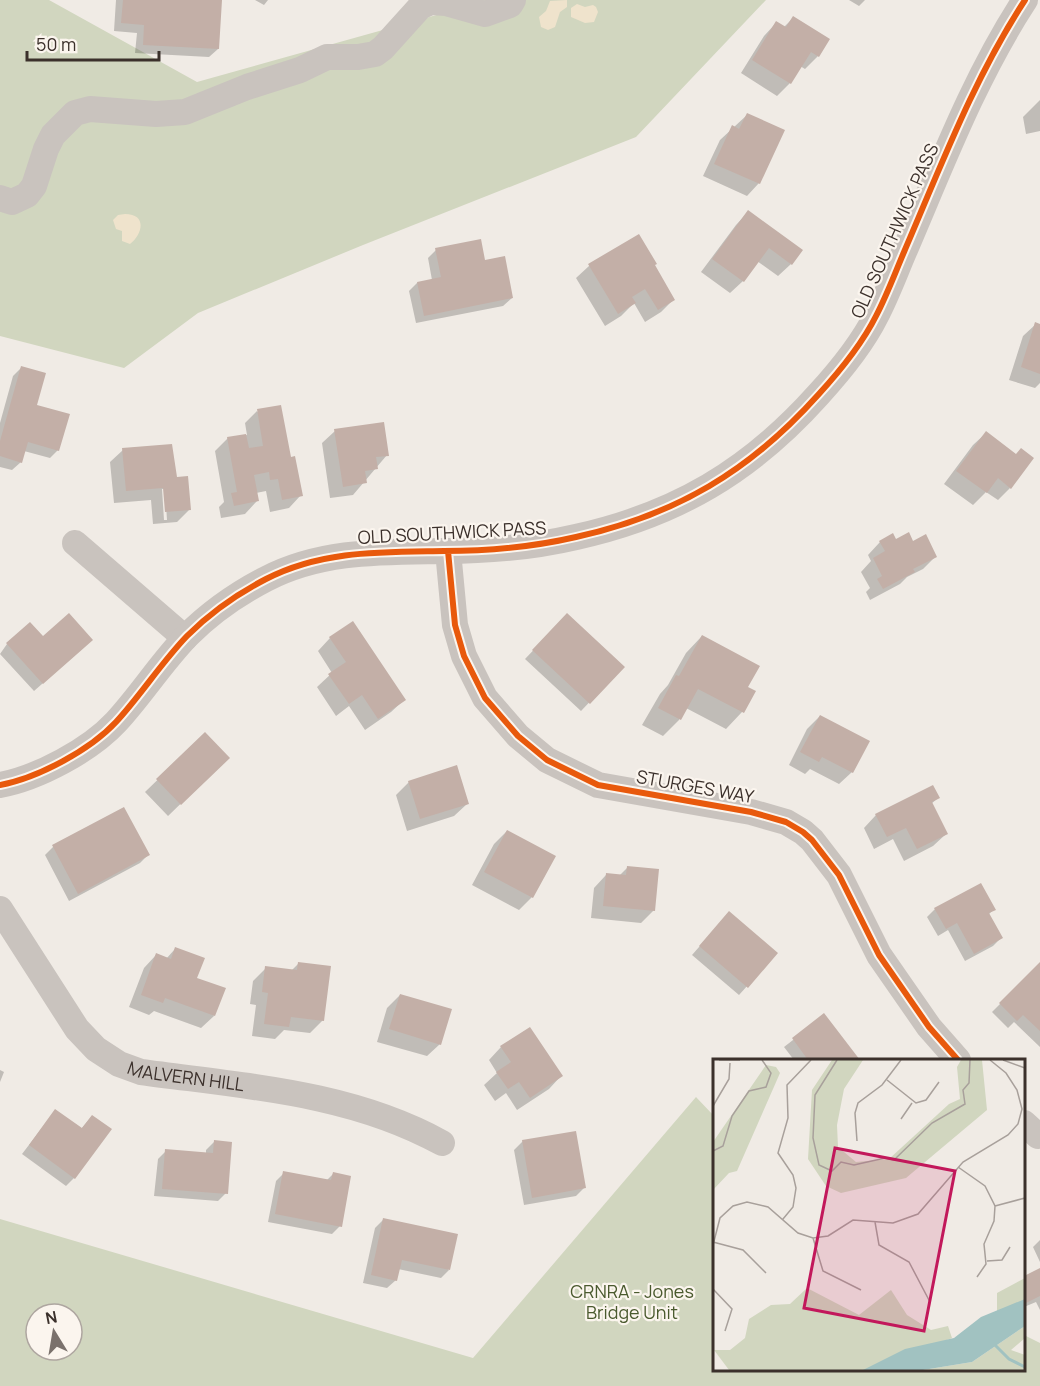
<svg xmlns="http://www.w3.org/2000/svg" width="1040" height="1386" viewBox="0 0 1040 1386" font-family="Manrope,sans-serif">
<style>
.green{fill:#d1d6bf;fill-rule:evenodd}
.sand{fill:#efe3cc}
.shadow{fill:#0003;fill-rule:evenodd}
.building{fill:#c3afa7}
.lines{fill:none;stroke-linecap:round;stroke-linejoin:round}
.minor{stroke:#c9c3be;stroke-width:26}
.cycleway-casing{stroke:#fbf5ee;stroke-width:10}
.cycleway{stroke:#e8590c;stroke-width:6}
.labels{text-anchor:middle;stroke-width:4.5;stroke-linejoin:round;paint-order:stroke}
.street-label{font-size:18px;fill:#3b302b;stroke:#fbf5ee}
.park-label{font-size:18px;fill:#4a5a2e;stroke:#fbf5ee}
.inset-river{fill:none;stroke:#a1c2c1;stroke-width:3}
.inset-road{fill:none;stroke:#a8a09b;stroke-width:1.5}
.view{fill:#c2185b;fill-opacity:0.15;stroke:#c2185b;stroke-width:3}
.inset-edge{fill:none;stroke:#3b302b;stroke-width:3}
</style>
<rect width="100%" height="100%" fill="#f0ebe5"/>
<path class="green" d="M0 0H49L197 82 465 7 470 0H766L636 137 363 245 198 313 124 368 0 336Z
M696 1097 714 1116V1370H1024V1335L1040 1343V1386H0V1219L473 1358ZM36 1314H72V1350H36Z"/>
<path class="sand" d="M567 0V7L560 12 555 27 548 30 541 27 539 17 546 11 550 1Z
M577 4 585 7 593 5 596 7 598 12 594 22 585 23 571 17V8Z
M125 214C147 214 143 234 130 244L122 241V231L116 229 113 220 118 215Z"/>
<path class="shadow" d="M116 0H221L218 49 209 57 135 53 137 33 114 31Z
M255 0H268L264 5Z
M849 0H865L859 6Z
M793 18 818 56 805 69 800 66 790 83 777 96 741 73 764 36 776 23 784 27Z
M1040 100V131L1026 134 1023 117Z
M747 115 759 183 747 196 703 176 720 140Z
M748 212 791 264 778 276 757 261 743 281 730 293 701 272 736 225Z
M639 236 653 266 673 300 661 312 645 322 634 303 621 316 605 326 576 278 589 266Z
M436 250 484 262 512 298 503 306 416 323 409 291 417 283 432 280 428 258Z
M1036 324 1040 325V383L1035 388 1009 380 1023 336Z
M21 368 36 406 58 450 50 458 24 451 21 462 12 470 0 467V423L13 376Z
M257 411 289 459 301 495 289 508 270 512 266 491 256 493 257 501 245 514 221 518 219 507 224 502 215 451 228 438 247 435 245 423Z
M335 431 387 455 353 495 330 498 322 443Z
M986 433 1010 488 998 500 986 492 973 505 944 484 973 445Z
M123 450 175 479 189 510 177 522 153 524 151 500 114 503 110 462ZM162 489H165L167 520H164Z
M880 542 913 543 936 556 923 569 907 577 900 584 870 600 866 592 870 588 861 572 871 561 868 555Z
M567 615 623 667 581 711 525 659Z
M30 624 43 639 83 648 34 691 0 654 7 644Z
M702 636 746 688 754 692 742 712 726 729 686 708 679 720 663 736 642 725 660 694 668 685 686 653Z
M330 638 404 700 391 712 365 730 349 706 336 716 317 687 332 673 318 651Z
M820 716 852 772 839 784 810 769 805 774 789 765 807 729Z
M204 735 228 758 168 816 145 792Z
M409 782 467 804 454 816 407 831 396 795Z
M938 798 931 804 946 834 933 846 904 861 893 839 874 849 864 828 876 815Z
M507 831 554 856 532 897 519 910 472 885 494 844Z
M53 847 148 855 140 863 69 901 45 855Z
M627 868 654 910 641 923 591 918 594 888 606 875 619 876Z
M935 909H994L988 915 1001 938 993 946 965 961 948 930 938 936 927 917Z
M721 922 776 954 739 995 692 955Z
M175 949 195 979 214 1016 201 1028 154 1011 149 1015 129 1007 144 968 156 955 166 959Z
M298 964 323 1020 310 1033 284 1030 275 1039 252 1036 256 1005 250 1004 253 981 266 968 291 971Z
M1040 964V1047L1014 1022 1008 1028 992 1012Z
M400 995 440 1044 427 1056 377 1042 387 1008Z
M824 1016 858 1060H794L784 1047Z
M501 1047 561 1076 549 1089 517 1110 506 1093 495 1101 484 1085 497 1073 489 1060Z
M0 1070 4 1072 0 1082Z
M55 1111 81 1129 92 1116 74 1178 66 1186 22 1154Z
M523 1141 584 1188 576 1196 524 1205 514 1150Z
M214 1142 226 1193 218 1201 154 1196 158 1159 166 1151 206 1154V1150Z
M284 1173 326 1181 333 1174 340 1226 332 1234 268 1222 276 1181Z
M383 1220 449 1270 441 1278 398 1269 396 1280 387 1288 363 1283 375 1228Z
M1040 1240V1262L1033 1247Z
M1040 1270V1310L1036 1302 1024 1307V1278Z"/>
<path class="building" d="M123 0H222L219 49 143 45 144 25 121 23Z
M793 16 830 39 819 57 811 52 791 84 752 60 776 21 786 27Z
M747 113 785 130 760 184 714 164 732 125 739 129Z
M748 210 803 250 792 265 769 248 744 282 712 259Z
M639 234 657 264 655 265 675 300 658 310 645 289 632 297 636 303 618 314 588 264Z
M481 239 485 260 505 256 513 298 424 316 417 282 441 277 435 248Z
M1035 322 1040 324V374L1021 367Z
M21 366 46 373 37 405 70 414 59 451 28 442 22 463 0 456V441Z
M281 405 291 457 295 456 303 496 282 500 278 479 270 480 269 472 254 475 259 501 234 506 231 493 237 492 227 437 246 434 249 448 263 446 257 409Z
M384 422 389 456 376 457 378 469 365 471 367 483 343 487 334 429Z
M986 431 1016 454 1021 448 1034 458 1011 489 998 478 987 493 956 471Z
M172 444 177 477 188 476 191 510 165 512 163 488 126 491 122 448Z
M909 532 913 541 926 534 937 557 913 569 915 572 883 589 877 579 882 576 873 558 885 551 879 541 893 533 896 539Z
M69 613 93 640 43 684 6 643 30 622 43 636Z
M567 613 625 667 590 704 532 650Z
M353 621 406 700 378 719 362 695 349 704 328 674 346 662 329 637Z
M702 635 760 666 748 687 756 691 744 713 698 689 681 720 658 708 676 675 679 676Z
M820 715 870 741 853 773 822 757 819 762 800 752Z
M205 732 230 758 181 805 156 779Z
M457 765 469 804 420 819 408 781Z
M933 785 940 798 932 802 948 834 917 849 906 828 887 837 875 814Z
M124 807 150 855 78 894 52 845Z
M507 830 556 856 533 898 484 872Z
M627 866 659 869 655 911 603 906 606 873 626 875Z
M981 883 996 910 989 913 1003 938 974 954 957 923 946 929 934 908Z
M729 911 778 953 748 988 699 946Z
M175 947 205 958 197 978 226 988 215 1016 165 998 163 1003 141 995 156 953 171 959Z
M298 962 331 966 324 1021 291 1017 289 1027 264 1024 268 993 262 992 265 966 297 970Z
M1040 962V1031L1023 1015 1017 1021 999 1003Z
M400 994 452 1009 441 1045 389 1029Z
M824 1013 860 1060H808L792 1038Z
M530 1027 563 1076 530 1098 519 1082 508 1089 496 1072 511 1062 500 1046Z
M55 1109 82 1128 92 1115 112 1129 75 1179 29 1145Z
M576 1131 586 1188 532 1198 522 1140Z
M214 1140 232 1142 228 1194 162 1189 165 1149 213 1153Z
M283 1171 331 1180 333 1172 351 1176 342 1227 275 1214Z
M383 1218 458 1234 450 1270 402 1260 397 1281 371 1275Z
M1040 1268V1296L1024 1304V1276Z"/>
<g class="lines">
<g class="minor">
<path d="M0 198 12 202 27 195 34 186 46 149 53 135 75 113 90 109 156 114 185 112 247 87 300 70 327 57H358L375 54 383 48 420 7 431 2 446 3 485 14 510 5 513 0"/>
<path d="M75 543 185 638"/>
<path d="M448 551 455 625 464 656 485 698 518 736 547 760 598 785 751 812 786 822 803 832 812 840 839 875 879 955 929 1027 958 1060"/>
<path d="M0 785C38 778 90 750 116 722 141 695 161 663 187 636 210 613 237 594 266 579 322 550 382 552 444 551 488 551 533 547 576 537 676 515 750 471 818 395 840 371 862 344 876 316 887 295 895 273 904 252 941 166 974 78 1025 0"/>
<path id="s1" d="M0 909 77 1029 96 1049 119 1064 141 1072C243 1086 350 1092 442 1143"/>
<path d="M1024 1123 1038 1136"/>
</g>
<defs>
<path id="cycleway" d="M448 551 455 625 464 656 485 698 518 736 547 760 598 785 751 812 786 822 803 832 812 840 839 875 879 955 929 1027 958 1060
M0 785C38 778 90 750 116 722 141 695 161 663 187 636 210 613 237 594 266 579 322 550 382 552 444 551 488 551 533 547 576 537 676 515 750 471 818 395 840 371 862 344 876 316 887 295 895 273 904 252 941 166 974 78 1025 0"/>
</defs>
<use href="#cycleway" class="cycleway-casing"/>
<use href="#cycleway" class="cycleway"/>
</g>
<g class="labels">
<g class="street-label">
<text transform="translate(895 231) rotate(-66)" y="6">OLD SOUTHWICK PASS</text>
<text transform="translate(452 533) rotate(-3)" y="6">OLD SOUTHWICK PASS</text>
<text transform="translate(695 787) rotate(10)" y="6">STURGES WAY</text>
<text dy="6" stroke="none"><textPath href="#s1" startOffset="266">MALVERN HILL</textPath></text>
</g>
<g class="park-label">
<text x="632" y="1298">CRNRA - Jones<tspan x="632" dy="21">Bridge Unit</tspan></text>
</g>
</g>
<g transform="translate(713 1059)">
<rect width="312" height="312" fill="#f0ebe5"/>
<path d="M119 1H150L131 30 124 66 125 88 143 103 176 100 236 45 247 40 244 8 248 1H269L274 51 193 119 128 134 113 127 95 100 99 31ZM53 6 63 8 67 14 60 30 24 112 16 114 0 131V83ZM312 219V243L284 262V234ZM94 229 146 256 178 231 194 256 218 271 235 267 239 279 157 311H16L1 291H17L32 279 36 260 58 246 77 245ZM312 267V279L298 291 312 296V311H210L259 303Z" fill="#d1d6bf"/>
<path d="M312 240V267L259 303 210 311H150L192 290 241 279 268 258Z" fill="#a1c2c1"/>
<path class="inset-river" d="M282 286 296 300 312 308"/>
<path class="inset-road" d="M6 1H27M124 1 102 36 100 79 106 106 119 112 128 103 141 106 172 99 181 101 219 64 252 45 250 31 256 24 257 1M290 1 312 9M174 21 203 44 213 41 226 23M0 47 16 20 17 4M188 60 199 44M144 82 142 54 145 44 169 26 188 1M0 92 10 87 19 57 36 32 53 28 58 14 49 1M245 108 272 127 282 147 281 162 271 185 273 205 264 218M282 147 312 139M70 160 80 148 83 129 80 116 65 94 75 59 74 26 98 1M162 163 166 186 196 203 217 243M100 179 110 212 148 231M0 183 30 191 53 214M0 186 7 159 20 147 34 143 55 148 85 174 100 179 115 177 140 161 180 164 205 155 250 103 295 76 305 65 309 50 304 31 293 14 277 1M274 202 289 201 297 188M0 230 19 250 12 272"/>
<path class="view" d="M122 89 242 112 211 272 91 249Z"/>
<rect width="312" height="312" class="inset-edge"/>
</g>
<g transform="translate(54 1332) rotate(349)"><circle r="28" fill="#fbf5ee" stroke="#aea6a0" stroke-width="1.5"/>
<path d="M0-4.5L10 22L0 15L-10 22Z" fill="#7a716c"/>
<text y="-9" font-size="16" font-weight="bold" text-anchor="middle" fill="#3b302b">N</text>
</g>
<path d="M27 51v9h132v-9" fill="none" stroke="#3b302b" stroke-width="3"/>
<text x="36" y="51" font-size="18" fill="#3b302b" stroke="#fbf5ee" stroke-width="4.5" paint-order="stroke">50 m</text>
</svg>
